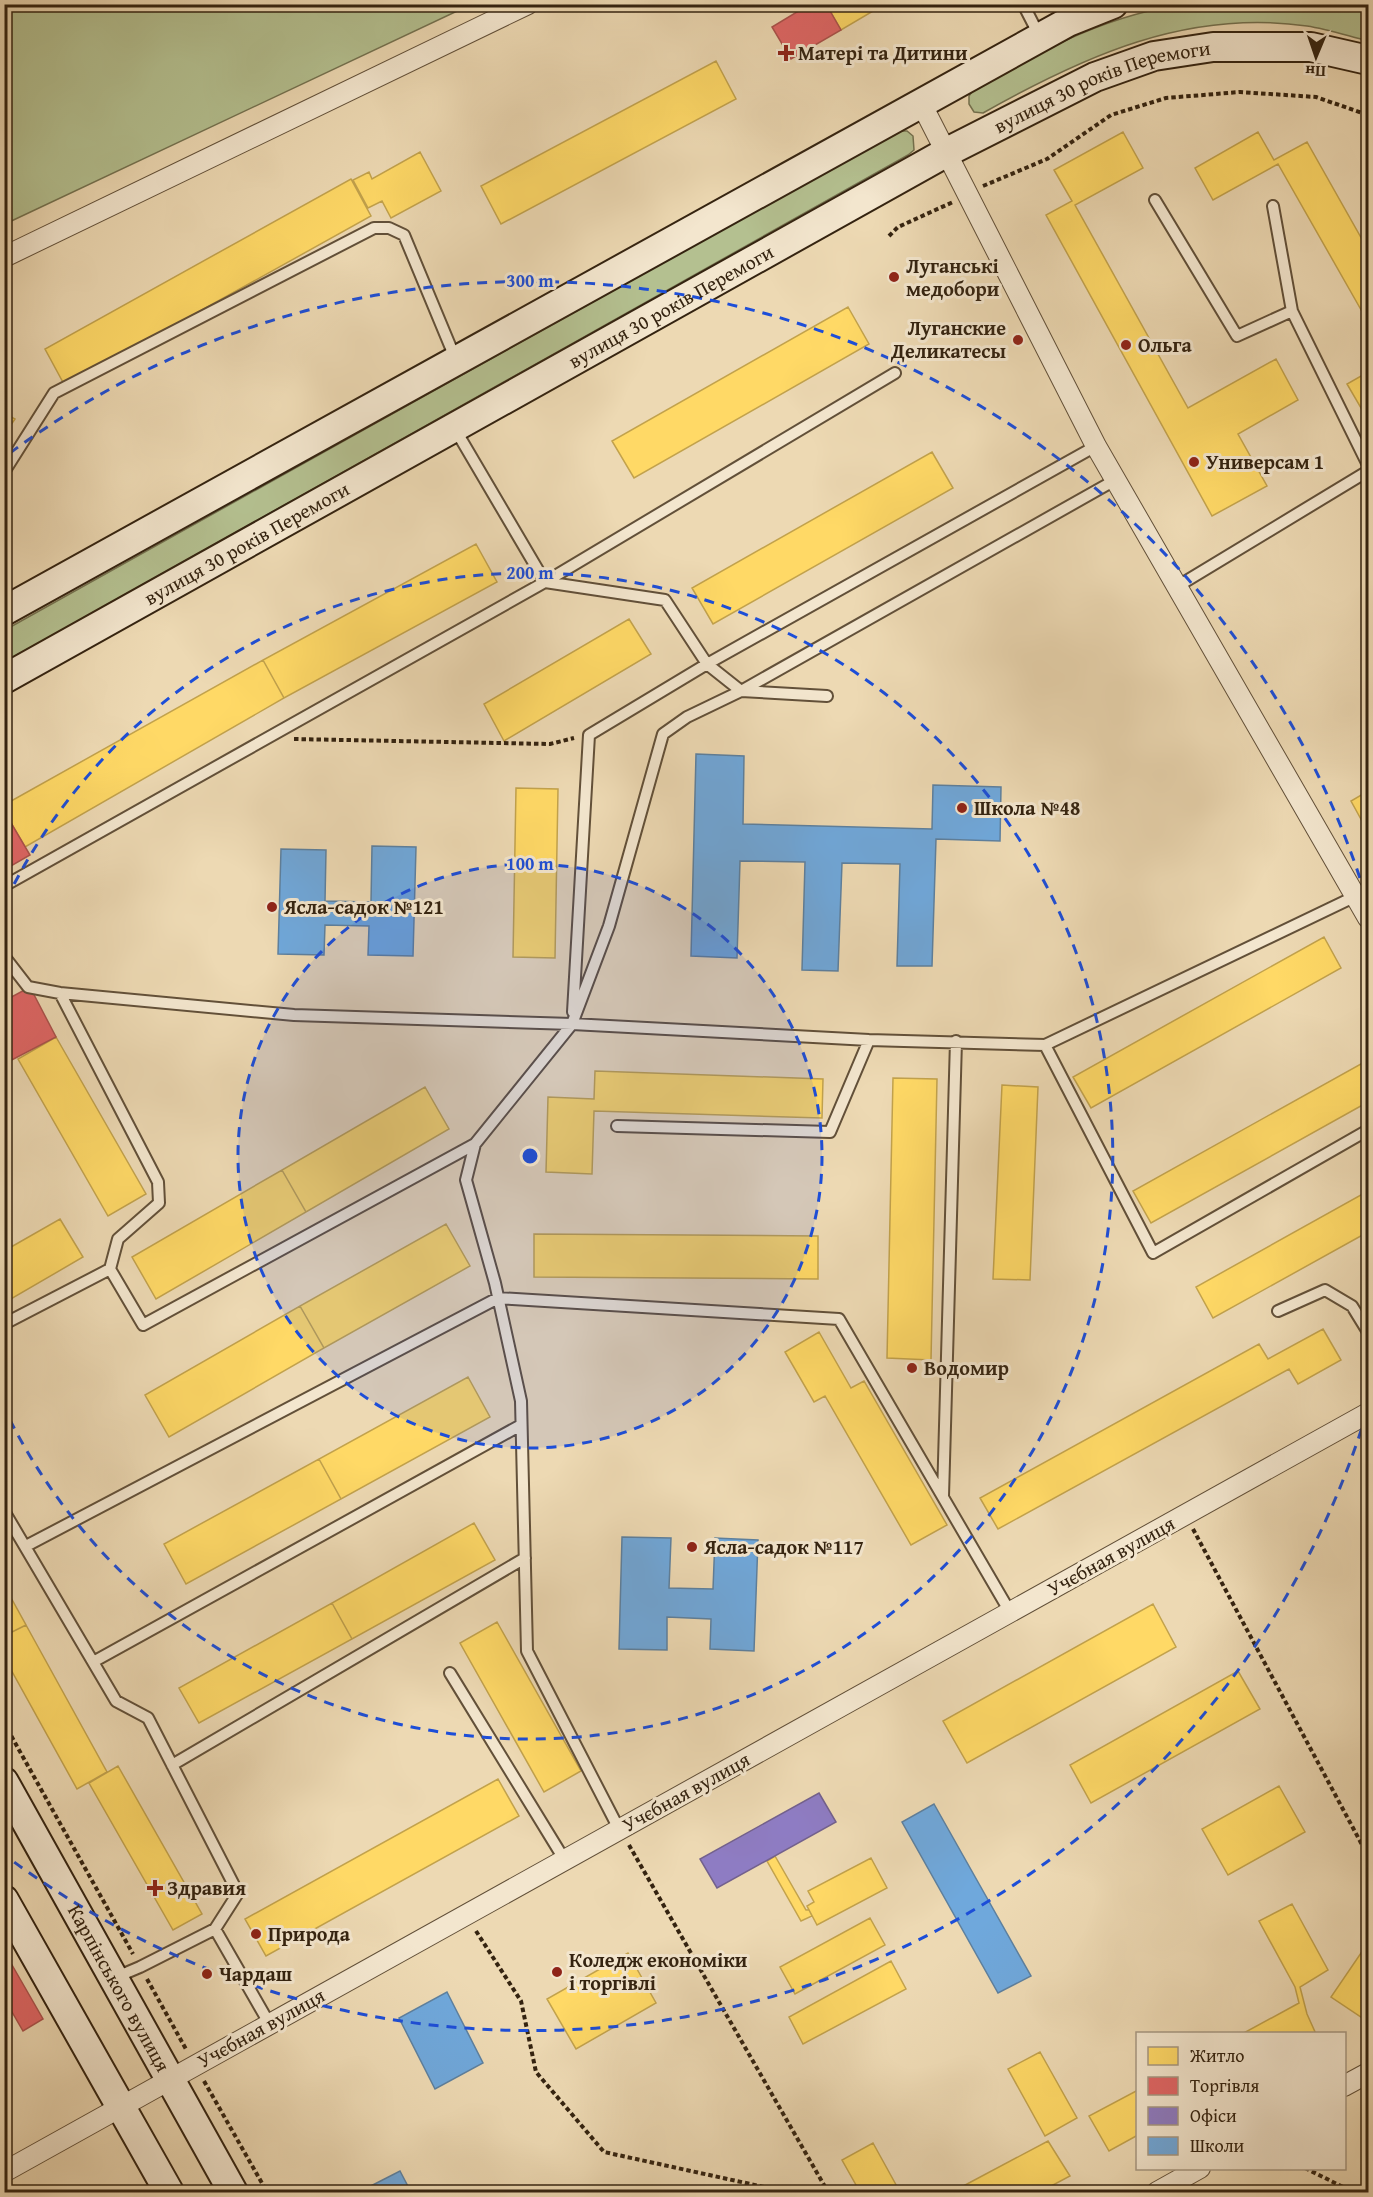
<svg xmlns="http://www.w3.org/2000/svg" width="1373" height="2197" viewBox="0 0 1373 2197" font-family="'Gentium Book Plus',serif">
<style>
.green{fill:#b4c090;stroke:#747250;stroke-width:1.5}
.homes{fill:#ffd966;stroke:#c2a24c;stroke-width:1.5}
.shops{fill:#e06666;stroke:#ac524c;stroke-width:1.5}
.offices{fill:#8e7cc3;stroke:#73618d;stroke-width:1.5}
.schools{fill:#6fa8dc;stroke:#5d809f;stroke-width:1.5}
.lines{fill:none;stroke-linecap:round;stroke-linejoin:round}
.lane-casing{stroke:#625039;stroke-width:14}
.street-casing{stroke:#625039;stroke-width:22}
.secondary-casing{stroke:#342310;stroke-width:32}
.path{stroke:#342310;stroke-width:4;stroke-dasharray:4.5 3;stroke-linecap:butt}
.lane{stroke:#f3e6ce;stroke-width:10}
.street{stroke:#f3e6ce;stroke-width:20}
.secondary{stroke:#f3e6ce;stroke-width:28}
.ring{fill:none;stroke:#1d4ed8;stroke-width:3;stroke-dasharray:10 8}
.poi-dot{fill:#8f2418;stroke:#f3e6ce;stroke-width:2}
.labels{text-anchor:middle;stroke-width:6;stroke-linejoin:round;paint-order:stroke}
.poi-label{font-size:20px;font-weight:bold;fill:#342310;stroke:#f3e6ce;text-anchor:start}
.street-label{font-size:20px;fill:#342310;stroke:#f3e6ce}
.centre{fill:#1d4ed8;stroke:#f3e6ce;stroke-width:3}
.ring-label{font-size:18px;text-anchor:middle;font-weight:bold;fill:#1d4ed8;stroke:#f3e6ce;stroke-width:6;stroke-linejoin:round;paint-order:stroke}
</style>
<rect width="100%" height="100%" fill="#edd9b3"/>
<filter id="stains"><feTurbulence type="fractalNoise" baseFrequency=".00333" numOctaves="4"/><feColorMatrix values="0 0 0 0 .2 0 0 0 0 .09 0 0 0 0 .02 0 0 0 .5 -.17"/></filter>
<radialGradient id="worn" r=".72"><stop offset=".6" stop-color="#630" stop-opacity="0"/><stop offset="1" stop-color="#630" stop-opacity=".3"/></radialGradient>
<path class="green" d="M5 4H470V5L5 224Z
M1188 4 1347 7 1368 13V41C1348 36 1327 29 1307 26 1187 9 1084 56 983 113L974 112 969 104V96L975 87C1043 50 1110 13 1188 4Z
M899 131H907L913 136 914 150 908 155 5 662V630Z"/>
<path class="homes" d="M826 4H885L841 30Z
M716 61 736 99 501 224 481 186Z
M1123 132 1143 168 1075 205 1188 408 1276 359 1298 400 1238 434 1267 486 1212 516 1046 215 1072 201 1054 170Z
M1258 132 1274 160 1307 142 1368 250V322L1278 164 1213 200 1195 168Z
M420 152 441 191 391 218 382 201 368 208 353 180 369 172 372 179Z
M351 179 371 216 65 386 45 349Z
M848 307 869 344 634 478 612 441Z
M1368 372V420L1347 384Z
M4 413 15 419 4 435Z
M932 452 953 488 713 624 692 588Z
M476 544 497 582 284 698 263 660Z
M629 619 651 654 504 741 484 704Z
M263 660 284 698 25 847 4 811V805Z
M516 788 558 789 555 958 513 957Z
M1368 791V832L1351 801Z
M1324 937 1341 968 1091 1108 1073 1077Z
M56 1037 146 1194 108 1216 18 1059Z
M1368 1060V1102L1151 1223 1133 1191Z
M595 1071 823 1079 822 1118 594 1111 592 1174 546 1172 548 1097 594 1099Z
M893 1078 937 1079 931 1360 887 1358Z
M1002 1085 1038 1087 1030 1280 993 1279Z
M425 1087 449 1129 306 1212 282 1170Z
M282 1170 306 1212 156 1299 132 1257Z
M1368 1191V1232L1213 1318 1196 1287Z
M60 1219 83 1257 4 1303V1251Z
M446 1224 470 1266 324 1348 300 1306Z
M534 1234 818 1236V1279L534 1277Z
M300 1306 324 1348 169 1437 145 1395Z
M1323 1329 1341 1360 1298 1384 1289 1369 998 1529 980 1498 1259 1344 1268 1359Z
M819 1332 851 1388 864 1381 947 1525 911 1545 825 1396 814 1402 785 1352Z
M468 1377 490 1417 341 1499 319 1459Z
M319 1459 341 1499 186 1584 164 1544Z
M474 1523 495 1560 352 1639 332 1603Z
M4 1585 26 1625 4 1636Z
M332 1603 352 1639 199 1723 179 1688Z
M1153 1604 1176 1647 967 1763 943 1721Z
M497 1622 581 1771 544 1792 460 1643Z
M26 1625 107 1772 77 1789 4 1657V1636Z
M1238 1671 1260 1709 1091 1803 1070 1765Z
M118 1766 202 1914 173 1930 89 1783Z
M498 1779 519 1816 266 1956 245 1919Z
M1279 1786 1305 1832 1228 1875 1202 1829Z
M775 1856 806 1910H809L812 1916 801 1921 767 1861Z
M871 1858 887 1888 817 1925 807 1906 814 1902 808 1891Z
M1292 1904 1328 1970 1300 1987 1307 2014 1316 2034H1242L1299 2003 1295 1987 1259 1921Z
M870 1918 885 1945 795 1994 780 1967Z
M628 1953 656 2003 576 2049 547 1999Z
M1361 1953 1368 1957 1367 2021 1331 1997Z
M891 1961 906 1989 803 2044 789 2017Z
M1040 2052 1077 2118 1045 2136 1008 2069Z
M1138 2090V2135L1109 2151 1089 2116Z
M1048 2141 1070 2176 1040 2192H952Z
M873 2143 900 2192H860L842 2160Z"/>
<path class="shops" d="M810 4H826L841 30 791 59 772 27Z
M4 811 30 855 4 870Z
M30 987 56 1037 4 1064V1001Z
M4 1951 43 2019 23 2031 4 1998Z"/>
<path class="offices" d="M819 1793 836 1822 717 1888 700 1859Z"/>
<path class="schools" d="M696 754 744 756 743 824 932 829 933 785 1001 787 1000 841 936 839 932 966H897L900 864 842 863 838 971 802 970 805 862 740 861 737 958 691 956Z
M372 846 416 847 413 956 368 955 369 926 325 925 324 955 278 954 281 849 326 850 325 901 371 902Z
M622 1537 671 1538 669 1588 713 1589 715 1538 758 1540 754 1651 710 1649 711 1619 667 1617V1650L619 1649Z
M934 1804 1031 1976 998 1993 902 1822Z
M447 1992 483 2063 435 2089 399 2018Z
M400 2171 411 2192H359Z"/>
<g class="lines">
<defs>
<path id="lane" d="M1023 4 1040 37
M1155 200 1237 336 1292 311 1368 465
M1273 206 1292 311
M895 373 545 582 665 600 707 664 1096 446
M4 472 54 393 374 228H389L404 235 456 360
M1178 586 1368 471
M4 886 545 582 455 429
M4 956 28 987 60 993 294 1015 572 1024 869 1040 1045 1045 1356 896
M573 1012 589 735 707 664 741 691 827 696
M1045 1045 1153 1253 1368 1130
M617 1126 830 1132 869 1040
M475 1144 466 1180 495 1283 521 1401 527 1651 619 1829
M110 1269 143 1325 475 1144 572 1024 609 926 663 734 687 717 741 691 1117 479
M1278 1311 1325 1290 1352 1306 1368 1332
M4 1324 110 1269 118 1239 159 1203 158 1182 60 993
M943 1496 956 1041
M4 1511 116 1701 148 1718 238 1893 215 1929 140 1967 114 1978
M26 1546 498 1298 839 1319 1010 1612
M93 1662 521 1425
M450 1673 564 1859
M172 1765 525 1558
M215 1929 269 2023"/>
<path id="street" d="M921 103 1096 446 1368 918
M4 257 528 4
M1344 2086 1368 2073
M4 2172 1368 1413
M1157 2192 1200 2168"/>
<g id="secondary">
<path d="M4 611 1068 22 1113 4"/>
<path id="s1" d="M4 679 947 152 1095 77 1154 56 1213 47H1311L1368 60"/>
<path id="s2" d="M4 1782 233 2192"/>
<path d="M4 1900 169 2192"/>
</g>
</defs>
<use href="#lane" class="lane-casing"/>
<use href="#street" class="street-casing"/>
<use href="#secondary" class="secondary-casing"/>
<path class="path" d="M983 186 1047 159 1111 115 1166 98 1240 92 1316 97 1368 115
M889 236 898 227 953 202
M294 739 550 744 574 738
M1193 1529 1368 1856
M4 1723 133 1954
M629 1845 828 2192
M476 1931 521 2001 536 2072 604 2152 787 2192
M147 1979 187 2051
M204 2081 267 2192
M1305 2168 1353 2192"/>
<use href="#lane" class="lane"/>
<use href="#street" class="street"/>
<use href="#secondary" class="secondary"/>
</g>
<circle cx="530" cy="1156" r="292" fill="#1d4ed8" fill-opacity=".12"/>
<g class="ring">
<circle cx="530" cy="1156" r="292"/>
<path d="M6 900A583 583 0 1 1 6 1412"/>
<path d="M1367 1412A875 875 0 0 1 10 1859M10 453A875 875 0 0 1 1367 900"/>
</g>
<g class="poi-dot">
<path d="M783 44h6v6h6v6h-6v6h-6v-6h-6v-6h6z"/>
<circle cx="894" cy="277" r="6"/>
<circle cx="1018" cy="340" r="6"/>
<circle cx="1126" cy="345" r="6"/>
<circle cx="1194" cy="462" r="6"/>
<circle cx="962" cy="808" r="6"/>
<circle cx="272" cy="907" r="6"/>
<circle cx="912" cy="1368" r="6"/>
<circle cx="692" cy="1547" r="6"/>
<path d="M152 1879h6v6h6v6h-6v6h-6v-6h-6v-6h6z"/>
<circle cx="256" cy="1934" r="6"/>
<circle cx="557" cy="1972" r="6"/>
<circle cx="207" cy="1974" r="6"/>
</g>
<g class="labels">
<g class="poi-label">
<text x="798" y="60">Матері та Дитини</text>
<text x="906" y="273">Луганські<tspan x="906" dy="23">медобори</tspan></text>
<text x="1006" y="335" text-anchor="end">Луганские<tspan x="1006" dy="23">Деликатесы</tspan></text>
<text x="1138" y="352">Ольга</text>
<text x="1206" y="469">Универсам 1</text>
<text x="974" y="815">Школа №48</text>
<text x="284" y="914">Ясла-садок №121</text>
<text x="924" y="1375">Водомир</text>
<text x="704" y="1554">Ясла-садок №117</text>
<text x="167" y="1895">Здравия</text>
<text x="268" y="1941">Природа</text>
<text x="569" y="1967">Коледж економіки<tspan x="569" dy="23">і торгівлі</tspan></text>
<text x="219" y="1981">Чардаш</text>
</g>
<g class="street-label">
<text dy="7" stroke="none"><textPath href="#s1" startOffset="1250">вулиця 30 років Перемоги</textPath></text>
<text dy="7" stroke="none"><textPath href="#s1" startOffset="764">вулиця 30 років Перемоги</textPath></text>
<text dy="7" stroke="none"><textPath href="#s1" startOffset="278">вулиця 30 років Перемоги</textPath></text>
<text transform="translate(1111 1556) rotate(-29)" y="7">Учєбная вулиця</text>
<text transform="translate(686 1792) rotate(-29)" y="7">Учєбная вулиця</text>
<text dy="7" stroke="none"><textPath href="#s2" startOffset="236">Карпінського вулиця</textPath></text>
<text transform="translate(261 2028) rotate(-29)" y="7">Учєбная вулиця</text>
</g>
</g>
<circle cx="530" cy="1156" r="9" class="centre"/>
<g class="ring-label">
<text x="530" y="287">300 m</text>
<text x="530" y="579">200 m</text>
<text x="530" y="870">100 m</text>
</g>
<rect width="1373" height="2197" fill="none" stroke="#edd9b3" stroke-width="24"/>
<rect x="6" y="6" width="1361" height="2185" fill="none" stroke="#342310" stroke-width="3"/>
<rect x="12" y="12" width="1349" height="2173" fill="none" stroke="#342310" stroke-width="1.5"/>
<rect x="1136" y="2032" width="210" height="138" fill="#f3e6ce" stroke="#a79882" stroke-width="1.5"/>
<rect x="1148" y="2047" width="30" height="18" fill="#ffd966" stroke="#a79882" stroke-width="1.5"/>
<text x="1190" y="2062" font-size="18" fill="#342310">Житло</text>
<rect x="1148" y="2077" width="30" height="18" fill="#e06666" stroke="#a79882" stroke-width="1.5"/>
<text x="1190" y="2092" font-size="18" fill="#342310">Торгівля</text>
<rect x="1148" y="2107" width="30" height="18" fill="#8e7cc3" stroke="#a79882" stroke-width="1.5"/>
<text x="1190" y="2122" font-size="18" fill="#342310">Офіси</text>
<rect x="1148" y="2137" width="30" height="18" fill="#6fa8dc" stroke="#a79882" stroke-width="1.5"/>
<text x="1190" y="2152" font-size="18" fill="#342310">Школи</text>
<g transform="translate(1316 57) rotate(182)" stroke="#f3e6ce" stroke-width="4.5" paint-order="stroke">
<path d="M0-4.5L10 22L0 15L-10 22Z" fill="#342310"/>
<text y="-9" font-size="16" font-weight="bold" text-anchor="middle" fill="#342310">Пн</text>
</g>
<rect width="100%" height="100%" filter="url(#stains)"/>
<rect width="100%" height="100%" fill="url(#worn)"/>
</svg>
